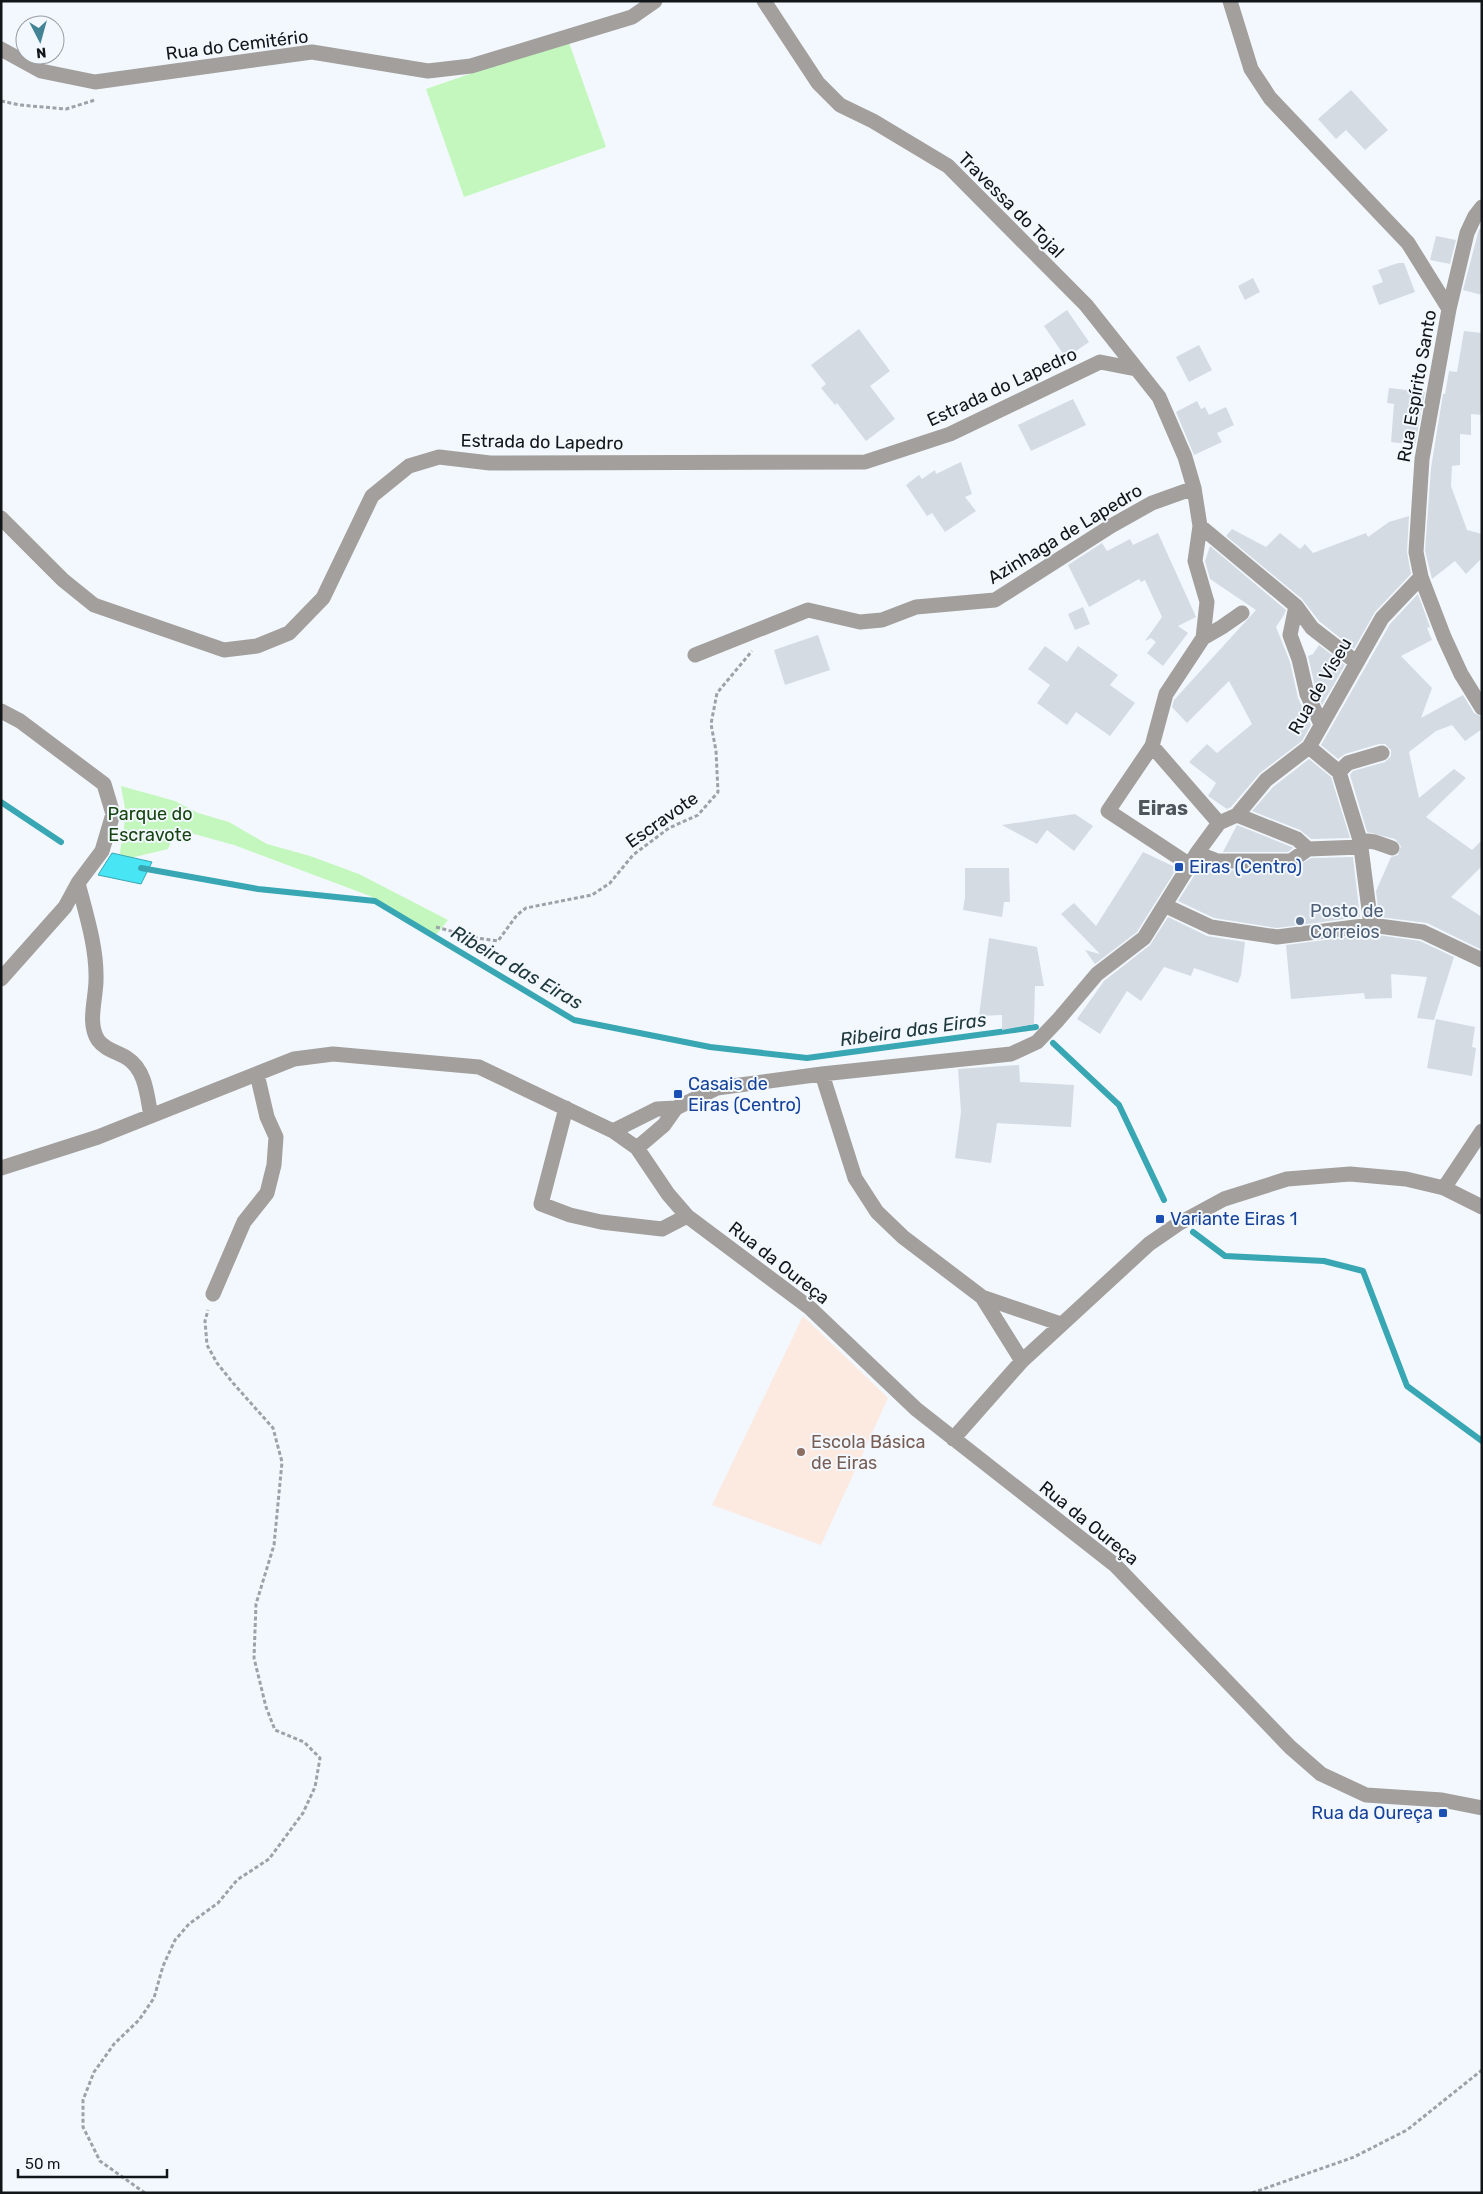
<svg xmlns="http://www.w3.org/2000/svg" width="1483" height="2194" viewBox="0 0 1483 2194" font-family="Rubik,sans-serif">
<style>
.education{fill:#fce9e0}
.green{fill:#c4f7bd}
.water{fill:#48e5f5;stroke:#38a7b3}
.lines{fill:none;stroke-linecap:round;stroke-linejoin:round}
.stream{stroke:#38a7b3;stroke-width:6}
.building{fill:#d4dbe2}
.path{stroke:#9da2a7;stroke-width:3;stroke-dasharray:4 2.5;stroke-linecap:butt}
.minor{stroke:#a29f9c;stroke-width:15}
.transit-dot{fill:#1a4fb4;stroke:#f2f8fe;stroke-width:2}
.service-dot{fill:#5c6f8a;stroke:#f2f8fe;stroke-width:2}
.education-dot{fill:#8d6e63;stroke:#f2f8fe;stroke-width:2}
.labels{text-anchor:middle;stroke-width:4;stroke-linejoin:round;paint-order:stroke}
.street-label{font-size:18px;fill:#131618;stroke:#f2f8fe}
.park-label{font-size:18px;fill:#164410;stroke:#f2f8fe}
.transit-label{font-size:18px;fill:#164399;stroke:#f2f8fe;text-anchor:start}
.service-label{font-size:18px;fill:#4e5e75;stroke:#f2f8fe;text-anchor:start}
.education-label{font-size:18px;fill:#785e54;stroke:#f2f8fe;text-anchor:start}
.water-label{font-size:19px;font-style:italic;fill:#20393c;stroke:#f2f8fe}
.quarter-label{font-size:20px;font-weight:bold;fill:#4f565b;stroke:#f2f8fe}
</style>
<rect width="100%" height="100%" fill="#f2f8fe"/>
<path class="education" d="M803 1316 888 1398 821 1545 712 1505Z"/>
<path class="green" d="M568 40 606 147 464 197 426 89Z
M121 786 175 801 198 813 229 822 267 844 310 856 359 874 448 920 436 935 370 896 234 845 176 829 168 849 122 860 120 852 126 814Z"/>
<path class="water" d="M112 853 152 862 141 884 98 875Z"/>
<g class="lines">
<path class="stream" d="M1 802 61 842
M141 868 258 889 375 901 574 1020 710 1047 807 1058 1036 1027
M1053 1043 1119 1105 1164 1200
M1193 1232 1225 1256 1324 1261 1363 1271 1407 1386 1482 1441"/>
</g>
<path class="building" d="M1351 90 1388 130 1365 150 1346 130 1336 139 1318 119Z
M1479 229H1482V295L1463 290Z
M1436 236 1456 240 1450 264 1430 260Z
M1398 263H1404L1415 292 1379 305 1372 286 1383 282 1378 270Z
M1253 278 1260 292 1245 300 1238 286Z
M1067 310 1089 342 1066 358 1044 326Z
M859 329 890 371 870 386 895 419 866 441 837 403 835 405 821 388 826 384 811 365Z
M1464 331 1482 333V415L1471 414V435L1460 434V465L1452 466 1451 486 1467 530 1482 534V558L1466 574 1455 561 1432 579 1425 551 1431 468 1443 394H1445L1449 371 1457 372Z
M1199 345 1212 370 1189 382 1176 357Z
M1389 388 1425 392 1415 445 1391 442 1394 404 1387 403Z
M1073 399 1086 425 1031 451 1018 425Z
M1197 401 1201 409 1205 407 1209 415 1226 407 1234 425 1217 433 1222 442 1194 455 1176 412Z
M961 462 972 494 965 497 976 511 945 532 932 513 927 516 906 485 919 475 922 479 935 470 936 474Z
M1409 516 1407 552 1411 574 1375 612 1354 649 1319 621 1302 599 1226 536 1232 529 1266 547 1280 533 1300 549 1305 544 1313 553 1366 533 1368 537 1389 522Z
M1158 533 1196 617 1178 626 1188 633 1163 666 1147 653 1156 642 1151 638 1145 641 1162 617 1145 580 1141 582 1139 579 1089 607 1068 565 1102 543 1107 551 1130 539 1133 545Z
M1210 546 1286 610 1284 615 1276 627 1290 662 1298 698 1311 725 1302 741 1260 773 1231 807 1227 809 1208 796 1216 783 1189 762 1207 744 1217 753 1252 724 1229 681 1187 723 1172 707 1174 700 1256 610 1210 579 1205 561Z
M1418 594 1430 627 1427 628 1432 640 1401 656 1432 688 1421 718 1463 695 1474 713 1482 717V729L1465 741 1452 725 1436 731 1409 752 1419 798 1454 769 1466 778 1426 817 1472 850 1482 840V866L1451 897 1482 917V950L1427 923 1379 917 1376 891 1391 857 1398 855 1401 846 1395 839 1367 832 1350 775 1353 771 1385 762 1391 756V750L1385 744H1379L1345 754 1338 759 1321 745 1390 624Z
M1083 607 1090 624 1075 630 1068 614Z
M818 635 830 670 785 685 774 650Z
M1319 645 1345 665 1322 705 1316 691 1308 656 1313 654Z
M1045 646 1067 662 1078 646 1118 675 1110 685 1135 703 1110 736 1076 712 1067 725 1037 703 1050 685 1028 669Z
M1309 759 1331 777 1350 838 1311 839 1300 830 1252 811 1273 787Z
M1075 814 1093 826 1074 851 1047 830 1037 844 1002 825Z
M1237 825 1292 847 1293 848 1288 852H1223Z
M1143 852 1177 868 1137 932 1095 964 1085 950 1100 954 1061 914 1074 903 1096 926Z
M1353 857 1360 917 1277 928 1214 918 1178 901 1201 865 1217 870H1291L1311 858Z
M965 868H1009L1010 902H1004L1002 917 963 910 965 897Z
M1168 917 1207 936 1245 942 1241 975 1238 983 1194 968 1191 976 1164 967 1141 1001 1127 991 1100 1034 1077 1019 1104 981 1150 945Z
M1371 934 1420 941 1454 957 1434 1020 1417 1018 1427 977 1391 974 1392 998 1365 999 1364 993 1291 999 1286 945Z
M989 938 1037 947 1044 986H1035L1034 1024 1002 1030V1015L979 1016Z
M1436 1019 1475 1027 1472 1047 1476 1048 1472 1076 1427 1068Z
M1019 1065 1020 1082 1074 1085 1071 1127 997 1123 991 1163 955 1158 961 1112 958 1069Z"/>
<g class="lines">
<path class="path" d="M1 101 20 105 66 109 95 100
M436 927 477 938 498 941 517 915 526 908 592 895 610 883 633 855 669 828 698 815 718 792 716 751 711 724 717 693 752 651
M145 2193 100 2161 83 2127V2100L94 2072 114 2044 139 2020 154 1998 163 1966 175 1940 189 1924 218 1903 237 1880 269 1859 303 1813 315 1787 320 1758 304 1742 275 1730 266 1707 254 1658 256 1604 274 1545 282 1462 273 1428 233 1383 217 1363 207 1345 205 1321 208 1310
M1252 2193 1354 2157 1407 2130 1482 2070"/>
<path class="minor" d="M764 1 818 83 840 105 873 121 948 166 1086 305 1159 397 1185 457 1194 488 1200 526 1195 561 1207 602 1203 638 1166 694 1152 746
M1230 1 1251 69 1270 98 1408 243 1449 309
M1 49 41 71 95 82 312 52 428 71 471 66 632 17 655 1
M1482 207 1475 216 1467 233 1449 309 1422 459 1416 552 1421 577 1444 637 1461 674 1482 708
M1 518 63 580 94 605 224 650 257 646 289 633 323 598 372 496 409 466 439 457 490 463 865 462 950 434 1100 362 1136 369
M1200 526 1296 606 1312 628 1356 662
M1296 606 1290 635 1299 659 1307 694 1321 724
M1203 638 1222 627 1242 613
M695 655 808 610 860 622 882 620 916 607 995 600 1111 526 1152 503 1194 488
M1 711 20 721 104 784 113 814 102 851 78 883 65 907 1 979
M1309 747 1339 772 1360 840 1371 925
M1339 772 1348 763 1382 753
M1237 815 1297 839 1308 849 1361 847
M1360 840 1375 842 1392 848
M1197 853 1217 861H1291L1308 849
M1190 865 1108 811 1152 746 1219 823
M78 883C86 914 97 948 96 980 96 999 87 1023 98 1040 105 1050 118 1052 127 1058 146 1070 147 1096 151 1116
M1166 906 1211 927 1277 937 1371 925 1423 932 1482 960
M822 1074 855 1178 877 1212 903 1237 982 1297 1061 1324
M566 1108 541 1204 570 1215 601 1222 662 1229 687 1216
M613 1131 657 1109 676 1108
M637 1148 664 1125 676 1108 717 1088 822 1074 1011 1054 1037 1042 1058 1020 1097 974 1144 938 1197 853 1219 823 1237 815 1266 780 1309 747 1382 618 1421 577
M1 1168 98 1137 294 1059 333 1054 479 1067 613 1131 637 1148 668 1194 687 1216 810 1308 916 1409 1115 1565 1290 1747 1321 1774 1366 1795 1442 1800 1482 1808
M1444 1188 1482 1131
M213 1294 244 1222 267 1193 274 1165 276 1137 267 1117 257 1074
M982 1297 1022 1361
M953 1439 1022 1361 1149 1244 1178 1224 1224 1199 1287 1179 1350 1174 1406 1179 1444 1188 1482 1207"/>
</g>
<g class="transit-dot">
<rect x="1174" y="862" width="10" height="10" rx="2.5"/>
<rect x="673" y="1089" width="10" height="10" rx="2.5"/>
<rect x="1155" y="1214" width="10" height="10" rx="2.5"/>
<rect x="1438" y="1808" width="10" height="10" rx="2.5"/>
</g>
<circle class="service-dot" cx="1300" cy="921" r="5"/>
<circle class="education-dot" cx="801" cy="1452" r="5"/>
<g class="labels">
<g class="street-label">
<text transform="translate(237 45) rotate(-7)" y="6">Rua do Cemitério</text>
<text transform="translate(1011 205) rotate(45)" y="6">Travessa do Tojal</text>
<text transform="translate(1417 386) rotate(-80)" y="6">Rua Espírito Santo</text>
<text transform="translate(1002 387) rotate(-25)" y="6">Estrada do Lapedro</text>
<text transform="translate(542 442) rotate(1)" y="6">Estrada do Lapedro</text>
<text transform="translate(1065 534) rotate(-31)" y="6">Azinhaga de Lapedro</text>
<text transform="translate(1320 686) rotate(-60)" y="6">Rua de Viseu</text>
<text transform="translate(662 820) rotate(-35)" y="6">Escravote</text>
<text transform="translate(779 1263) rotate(38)" y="6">Rua da Oureça</text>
<text transform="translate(1089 1523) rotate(39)" y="6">Rua da Oureça</text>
</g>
<g class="park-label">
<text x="150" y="820">Parque do<tspan x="150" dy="21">Escravote</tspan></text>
</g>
<g class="transit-label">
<text x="1189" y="873">Eiras (Centro)</text>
<text x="688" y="1090">Casais de<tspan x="688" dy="21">Eiras (Centro)</tspan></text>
<text x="1170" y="1225">Variante Eiras 1</text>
<text x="1433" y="1819" text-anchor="end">Rua da Oureça</text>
</g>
<g class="service-label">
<text x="1310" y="917">Posto de<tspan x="1310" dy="21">Correios</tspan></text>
</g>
<g class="education-label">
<text x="811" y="1448">Escola Básica<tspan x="811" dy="21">de Eiras</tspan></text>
</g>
<g class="water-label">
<text transform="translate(517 967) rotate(30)" y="7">Ribeira das Eiras</text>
<text transform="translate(913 1029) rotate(-8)" y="7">Ribeira das Eiras</text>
</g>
<g class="quarter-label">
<text x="1163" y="815">Eiras</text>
</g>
</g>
<rect width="1483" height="2194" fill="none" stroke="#131618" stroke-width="5"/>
<g transform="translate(40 40) rotate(174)"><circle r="24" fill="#f2f8fe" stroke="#999ea2"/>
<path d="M0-4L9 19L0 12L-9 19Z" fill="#428396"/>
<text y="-8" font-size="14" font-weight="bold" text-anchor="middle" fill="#131618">N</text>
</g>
<path d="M18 2169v8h149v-8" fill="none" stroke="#131618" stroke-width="2.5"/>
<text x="25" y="2169" font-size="15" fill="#131618" stroke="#f2f8fe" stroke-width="4" paint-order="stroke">50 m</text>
</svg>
